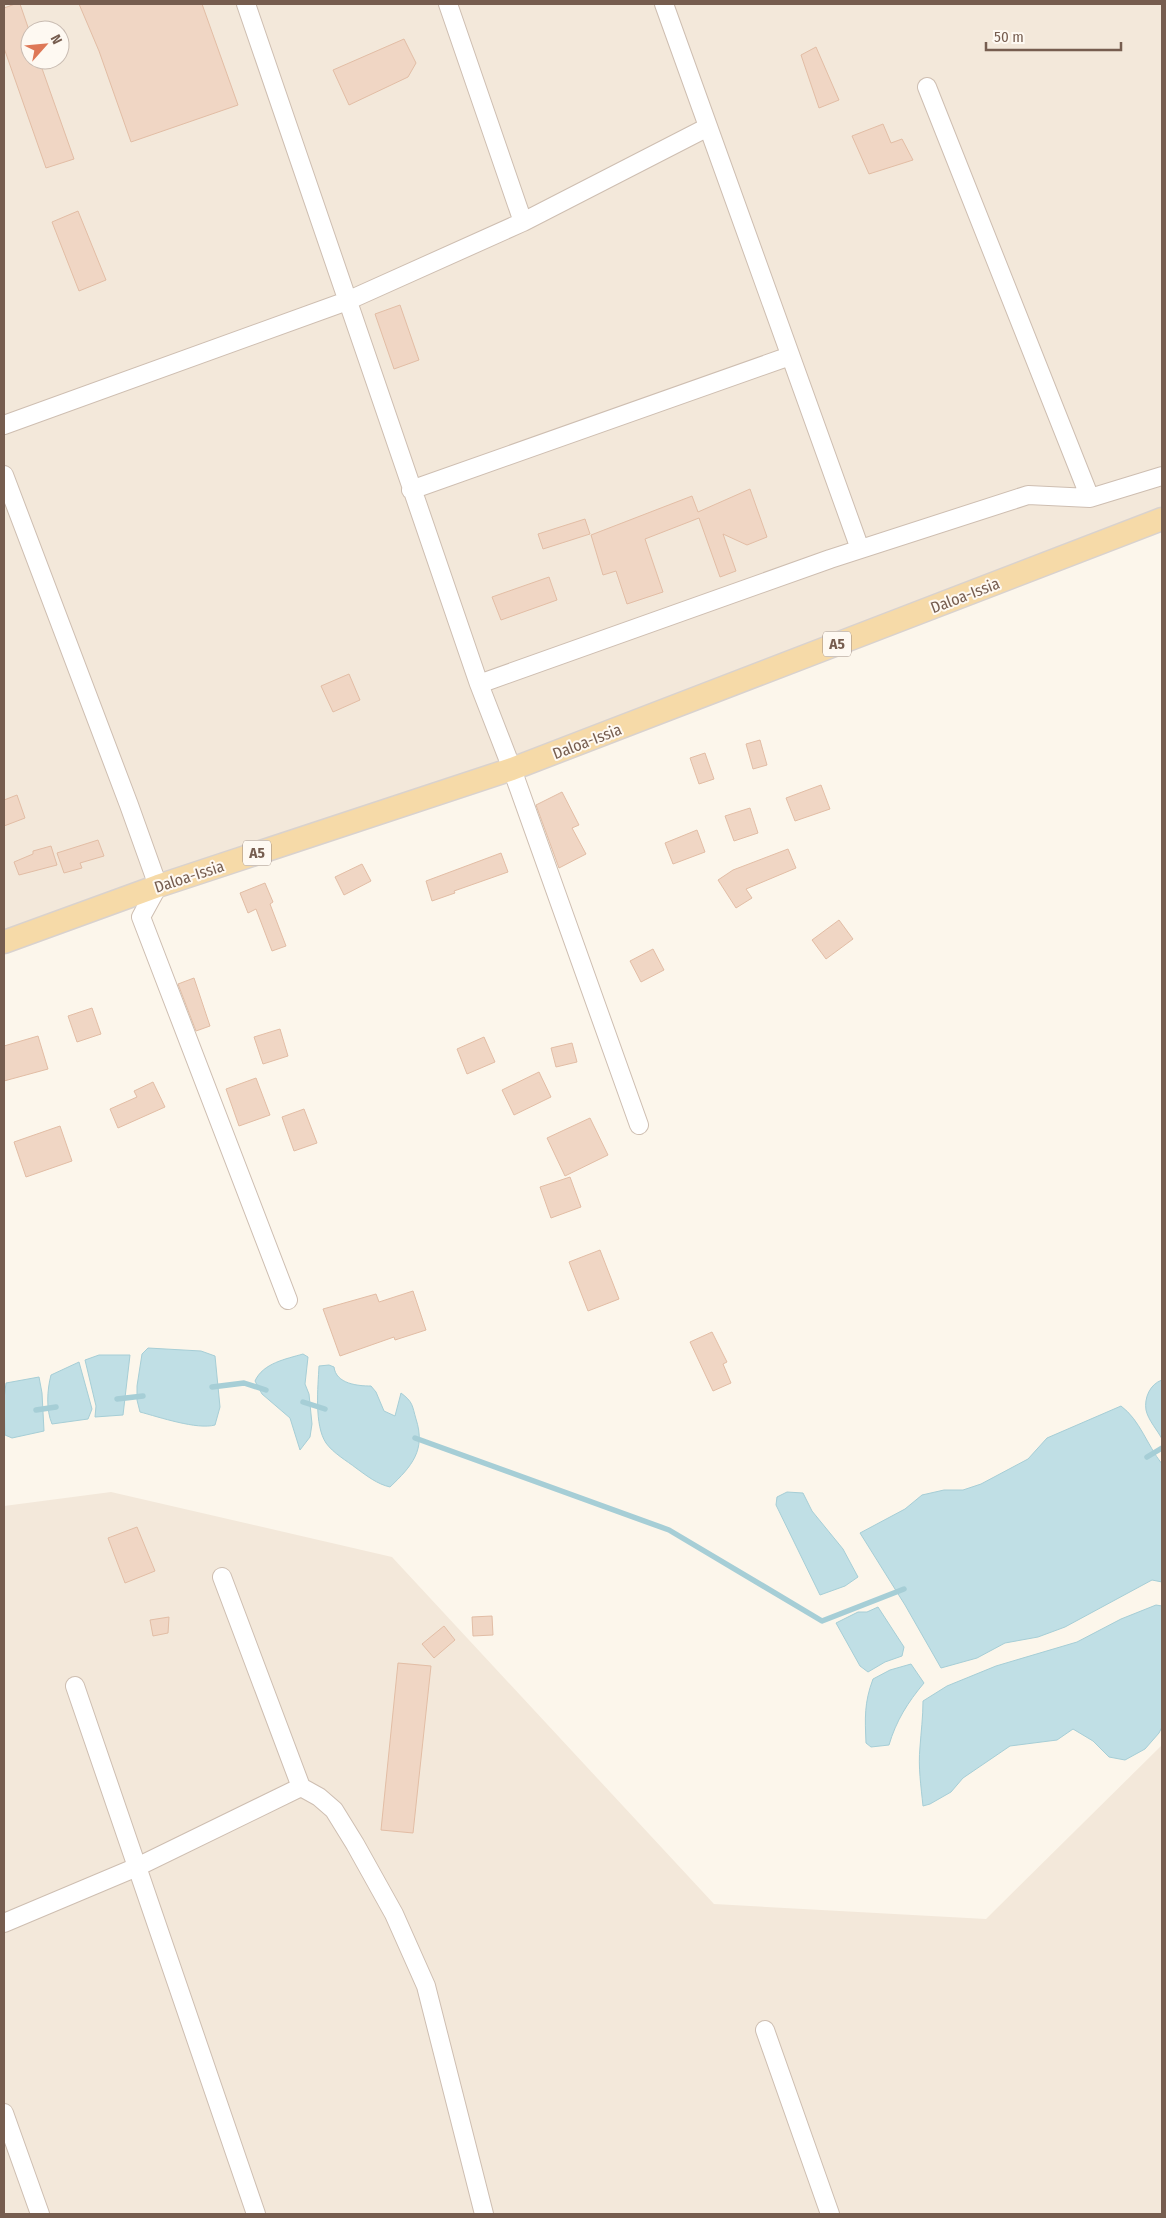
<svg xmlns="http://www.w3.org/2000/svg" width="1166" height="2218" viewBox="0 0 1166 2218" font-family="'Fira Sans Condensed',sans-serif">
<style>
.residential{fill:#f3e8da;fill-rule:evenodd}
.water{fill:#c0dfe5;stroke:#a6ced6}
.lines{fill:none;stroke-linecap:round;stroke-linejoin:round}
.stream{stroke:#a6ced6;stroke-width:5.5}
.building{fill:#f0d6c4;stroke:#e2bda5}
.minor-casing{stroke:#cebeb1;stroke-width:20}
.major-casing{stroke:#d9d2ce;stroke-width:25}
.minor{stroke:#fff;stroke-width:18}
.major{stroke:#f6daa8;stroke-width:22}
.labels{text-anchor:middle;stroke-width:4;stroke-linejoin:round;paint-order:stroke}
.shield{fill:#fef9f2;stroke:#9f8c80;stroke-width:1}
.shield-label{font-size:15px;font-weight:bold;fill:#765d4f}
.street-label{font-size:16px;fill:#765d4f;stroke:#fef9f2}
</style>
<rect width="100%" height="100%" fill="#fcf6eb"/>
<path class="residential" d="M4 4H1162V520L4 943ZM30 30H60V60H30Z
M111 1492 392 1557 714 1904 986 1919 1162 1745V2214H4V1506Z"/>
<path class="water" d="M148 1348 201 1351 215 1356 220 1407 215 1425C197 1430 159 1417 140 1412L137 1400V1386L142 1354Z
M303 1354 308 1357 305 1384 309 1394 312 1424 310 1437 300 1450 290 1418 262 1394 255 1381C263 1363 286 1359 303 1354Z
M99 1355H130L123 1415 95 1417 96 1406 85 1360Z
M79 1362 92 1409 88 1419 52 1424C46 1410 47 1390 51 1375Z
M329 1365 334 1367C336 1384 358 1386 371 1386L376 1392 384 1411 395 1416 401 1393C413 1402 412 1405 416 1419 426 1450 412 1466 390 1487 377 1484 367 1476 356 1468 347 1461 333 1453 326 1443 314 1425 318 1387 319 1366Z
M39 1377 42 1393 44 1431 12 1438 5 1435 4 1399 6 1383Z
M1162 1380V1439C1158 1431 1148 1420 1146 1410 1144 1398 1150 1384 1162 1380Z
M1121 1406C1140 1420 1147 1445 1162 1464V1582L1152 1580 1065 1627 1038 1637 1005 1643 977 1658 941 1668 905 1605 860 1533 905 1509 922 1495 944 1490H963L981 1484 1028 1459 1047 1438Z
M787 1492 803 1493 812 1511 843 1549 858 1577 845 1586 820 1595 776 1505 777 1497Z
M1156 1605 1162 1606V1727L1159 1733 1145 1749 1125 1760 1109 1757 1093 1741 1073 1729 1057 1740 1010 1746 963 1778 951 1792 930 1804 923 1806C921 1786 918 1767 920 1747 921 1732 923 1717 923 1701L947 1686 996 1666 1077 1642 1121 1619Z
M878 1607 904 1647 902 1656 885 1662 868 1672 860 1666 836 1623 858 1612H867Z
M911 1664 924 1683C908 1702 896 1721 889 1745L871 1747 866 1743C865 1718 864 1703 873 1679L890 1670Z"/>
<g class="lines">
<path class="stream" d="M212 1387 244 1383 266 1390
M117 1399 143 1396
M303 1402 325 1409
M36 1410 56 1407
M415 1438 669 1530 822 1621 904 1589
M1147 1457 1162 1448"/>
</g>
<path class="building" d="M15 4H20L30 33V60H39L74 159 46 168 4 48V8Z
M79 4H202L238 105 131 142 99 51Z
M404 39 416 63 408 77 349 105 333 70Z
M816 47 839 100 819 108 801 55Z
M883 124 891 143 902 139 913 160 869 174 852 136Z
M78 211 106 280 79 291 52 222Z
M400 305 419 360 394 369 375 314Z
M750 489 767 537 747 545 723 534 736 571 720 577 699 518 645 539 663 592 627 604 616 571 603 575 591 535 692 496 698 512Z
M585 519 590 534 543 549 538 534Z
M549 577 557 600 501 620 492 597Z
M349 674 360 700 333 712 321 686Z
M760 740 767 765 753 769 746 744Z
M705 753 714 779 699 784 690 758Z
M821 785 830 809 795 821 786 798Z
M562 792 579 825 572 828 586 854 559 868 536 805Z
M17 795 25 818 4 826V800Z
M750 808 758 833 734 841 725 816Z
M697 830 705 852 673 864 665 843Z
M98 840 104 856 80 863 82 868 64 873 57 853Z
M51 846 57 865 19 875 14 862 33 854V851Z
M788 849 796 868 746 889 752 898 736 908 718 880 733 870Z
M501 853 508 872 454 891 455 893 432 901 426 881Z
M362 864 371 881 344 895 335 877Z
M265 883 273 902 270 904 286 946 272 951 256 909 248 913 240 893Z
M839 920 853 939 826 959 812 940Z
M653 949 664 970 641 982 630 961Z
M194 978 210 1026 196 1031 178 984Z
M92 1008 101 1034 77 1042 68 1016Z
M280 1029 288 1056 263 1064 254 1037Z
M38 1036 48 1069 4 1081V1046Z
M484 1037 495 1062 467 1074 457 1049Z
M572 1043 577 1062 556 1067 551 1048Z
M539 1072 551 1097 514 1115 502 1090Z
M256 1078 270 1115 239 1126 226 1089Z
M153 1082 165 1107 118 1128 110 1109 137 1097 134 1091Z
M304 1109 317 1143 294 1151 282 1117Z
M590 1118 608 1155 565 1176 547 1138Z
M60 1126 72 1161 26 1177 14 1142Z
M570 1177 581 1207 551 1218 540 1187Z
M600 1250 619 1299 588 1311 569 1262Z
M413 1291 426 1330 395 1340 394 1337 340 1356 323 1309 376 1294 379 1302Z
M712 1332 727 1362 723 1364 731 1383 713 1391 690 1342Z
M137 1527 155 1571 125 1583 108 1538Z
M492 1616 493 1635 473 1636 472 1617Z
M169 1617 168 1633 153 1636 150 1620Z
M444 1626 455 1640 434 1658 422 1644Z
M398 1663 431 1666 413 1833 381 1830Z"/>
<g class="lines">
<defs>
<path id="minor" d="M246 4 479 684 512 769 639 1125
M448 4 523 222
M664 4 860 549
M927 87 1090 498
M4 425 347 301 523 222 708 127
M4 475 129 805 158 886 141 917 288 1300
M411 490 790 356
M479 684 830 559 1028 495 1090 498 1162 476
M222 1577 301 1787 319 1797 334 1810 355 1844 394 1914 426 1986 484 2214
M75 1686 256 2214
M4 1923 137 1867 301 1787
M765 2030 830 2214
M4 2113 40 2214"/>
<path id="major" d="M4 942 158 886 512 769 1162 519"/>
</defs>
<use href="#minor" class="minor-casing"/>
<use href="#major" class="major-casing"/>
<use href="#minor" class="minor"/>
<use href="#major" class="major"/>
</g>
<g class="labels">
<g class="shield">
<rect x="823" y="631.5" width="28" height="25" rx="4"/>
<rect x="243" y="840.5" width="28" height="25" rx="4"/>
</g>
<g class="shield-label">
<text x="837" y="649">A5</text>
<text x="257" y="858">A5</text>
</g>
<g class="street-label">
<text transform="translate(965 595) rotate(-21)" y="6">Daloa-Issia</text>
<text transform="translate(587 741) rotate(-21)" y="6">Daloa-Issia</text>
<text transform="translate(189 876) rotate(-18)" y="6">Daloa-Issia</text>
</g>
</g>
<rect width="1166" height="2218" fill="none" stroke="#765d4f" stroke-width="10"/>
<g transform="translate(45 45) rotate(63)"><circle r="24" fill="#fef9f2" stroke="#c8bbb1"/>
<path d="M0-4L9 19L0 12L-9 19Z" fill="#de7857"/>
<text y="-8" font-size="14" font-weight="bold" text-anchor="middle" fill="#765d4f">N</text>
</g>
<path d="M986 42v8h135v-8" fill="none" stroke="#765d4f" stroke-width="2.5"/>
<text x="994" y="42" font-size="15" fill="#765d4f" stroke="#fef9f2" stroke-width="4" paint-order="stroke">50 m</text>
</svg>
